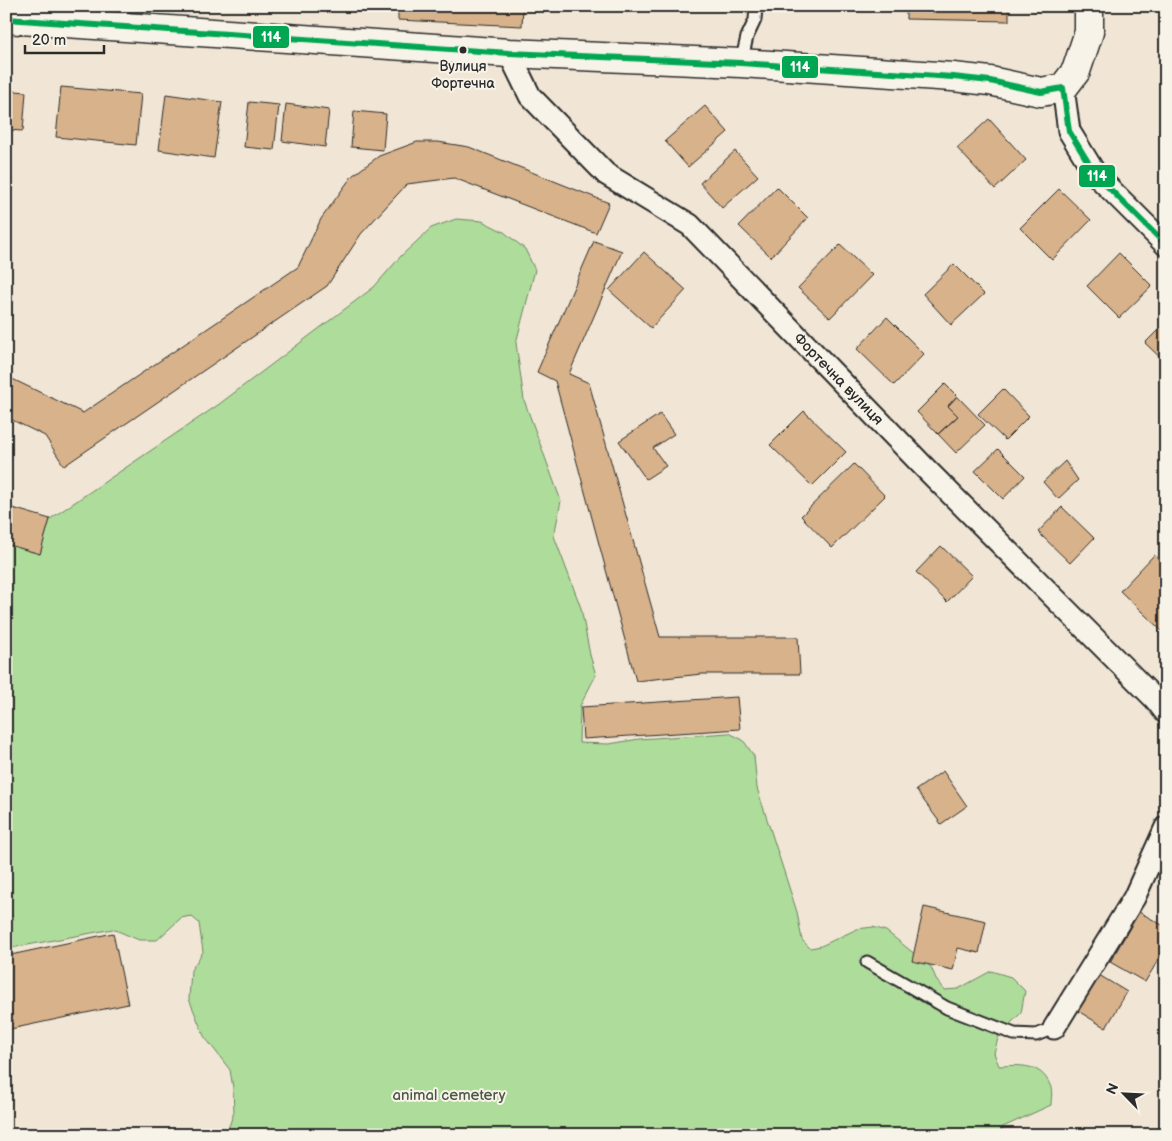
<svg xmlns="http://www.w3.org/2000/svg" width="1172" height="1141" viewBox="0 0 1172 1141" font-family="'Balsamiq Sans',sans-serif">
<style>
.green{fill:#aedc9b;stroke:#6c8463}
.building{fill:#d8b28a;stroke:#2b2b2b}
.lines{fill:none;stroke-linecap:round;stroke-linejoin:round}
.lane-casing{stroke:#2b2b2b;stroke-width:15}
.street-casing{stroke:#2b2b2b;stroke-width:25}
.secondary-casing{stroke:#2b2b2b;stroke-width:31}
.lane{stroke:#f7f3e8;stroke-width:11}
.street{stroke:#f7f3e8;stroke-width:21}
.secondary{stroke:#f7f3e8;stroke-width:28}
.bus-1-casing{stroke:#f7f3e8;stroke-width:10}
.bus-1{stroke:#00a651;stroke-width:6}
.bus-dot{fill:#2b2b2b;stroke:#f7f3e8;stroke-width:2}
.labels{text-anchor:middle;stroke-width:4;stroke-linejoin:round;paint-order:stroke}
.bus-label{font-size:14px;fill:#2b2b2b;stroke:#f7f3e8}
.street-label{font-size:15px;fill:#2b2b2b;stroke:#f7f3e8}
.park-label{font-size:15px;fill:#4c5747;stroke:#f7f3e8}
.line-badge{stroke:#f7f3e8;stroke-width:2}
.badge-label{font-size:14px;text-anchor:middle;font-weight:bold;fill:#fff}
</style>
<rect width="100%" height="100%" fill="#f1e6d5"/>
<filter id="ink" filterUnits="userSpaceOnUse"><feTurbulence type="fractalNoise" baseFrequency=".02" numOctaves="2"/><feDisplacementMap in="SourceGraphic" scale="10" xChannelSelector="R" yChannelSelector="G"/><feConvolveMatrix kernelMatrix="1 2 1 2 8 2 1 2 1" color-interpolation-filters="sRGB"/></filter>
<g filter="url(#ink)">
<path class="green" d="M456 219 482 221 504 232 525 249 535 270 516 343 524 400 561 501 554 536 581 608 590 655 596 675 580 706 579 743 609 744 639 739 729 733 743 740 754 756 757 788 797 912 802 940 810 948 821 946 857 929 873 927 886 931 931 967 937 981 944 990 958 989 991 971 1011 977 1025 991 1021 1013 999 1035 994 1053 999 1066C1019 1065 1041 1063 1050 1085 1053 1091 1051 1099 1051 1105L1003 1127 999 1135H222L227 1132 234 1112 233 1088 230 1070 204 1036 189 999 191 970 203 952 199 923 191 916 181 918 157 940H139L113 929 6 949V544L40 554 50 519 218 405 374 287 401 256 431 228Z"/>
<path class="building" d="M398 6H523L522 26 398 20Z
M906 6H1009V21L906 19Z
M61 87 141 94 136 145 56 137Z
M6 90 26 92 23 131 6 130Z
M166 94 222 102 214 158 159 150Z
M249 102 279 105 274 150 244 147Z
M286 104 329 110 325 147 282 141Z
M705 106 728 132 688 167 665 141Z
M354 111 386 114 383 150 351 147Z
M989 119 1026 160 995 189 957 148Z
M417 142H438L469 147 609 203 596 233 454 178 407 184 361 234 327 286 64 466 45 436 6 417V376L83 413 298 267 321 219 352 176 379 156Z
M735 151 758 176 722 208 700 183Z
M777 187 808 218 771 257 739 226Z
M1059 189 1091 220 1052 260 1020 228Z
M594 241 622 251 569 374 589 383 660 637H798L800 674H702L636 681 555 381 537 372Z
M840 245 872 275 830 318 798 288Z
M644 252 686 290 651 328 609 290Z
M1119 253 1152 286 1119 318 1087 286Z
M954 264 984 294 951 325 923 294Z
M887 317 924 354 894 385 857 349Z
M1166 322V363L1145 343Z
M945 384 957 396 948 406 958 416 938 434 917 412Z
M1003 389 1029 416 1005 440 978 414Z
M957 396 985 425 956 453 938 434 958 416 948 406Z
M804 411 846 452 812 486 770 445Z
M660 414 674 434 653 448 666 466 646 479 619 441Z
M998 449 1025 476 1003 499 975 471Z
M1065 461 1078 480 1058 499 1043 482Z
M854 464 885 496 832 548 801 516Z
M6 506 50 519 40 554 6 544Z
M1062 507 1094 538 1070 563 1038 532Z
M941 546 972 576 947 602 916 572Z
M1154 555 1166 566V629L1163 632 1120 591Z
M737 697 740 729 583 739 581 707Z
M943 771 967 806 941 824 916 790Z
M924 907 986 921 979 953 958 948 953 970 912 961Z
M1139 912 1166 927V947L1145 982 1110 962Z
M113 933 128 1004 6 1030V956Z
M1099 975 1127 992 1106 1028 1078 1011Z"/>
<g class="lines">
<defs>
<path id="lane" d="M741 63 747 37 755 20 756 6
M867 962 947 1008 1014 1034 1036 1035 1054 1028"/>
<g id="street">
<path id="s1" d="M509 53 530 96 606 174 690 225 926 469 1155 699 1166 713"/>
<path d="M1063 88 1069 131 1096 175 1166 245"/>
<path d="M1054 1028 1134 898 1166 827"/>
</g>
<path id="secondary" d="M6 19 509 53 741 63 953 77 990 81 1041 92 1063 88 1076 71 1089 32V6"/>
</defs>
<use href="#lane" class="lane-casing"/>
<use href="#street" class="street-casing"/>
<use href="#secondary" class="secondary-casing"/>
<use href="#lane" class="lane"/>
<use href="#street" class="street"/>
<use href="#secondary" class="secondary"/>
<defs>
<path id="bus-1" d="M6 19 509 53 741 63 953 77 990 81 1041 92 1063 88
M1063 88 1069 131 1096 175 1166 245"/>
</defs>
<use href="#bus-1" class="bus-1-casing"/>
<use href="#bus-1" class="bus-1"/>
</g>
</g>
<circle class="bus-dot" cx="463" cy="50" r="4.5"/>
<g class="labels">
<g class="bus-label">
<text x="463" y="71">Вулиця<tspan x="463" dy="17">Фортечна</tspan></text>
</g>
<g class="street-label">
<text dy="5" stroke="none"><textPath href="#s1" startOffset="469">Фортечна вулиця</textPath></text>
</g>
<g class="park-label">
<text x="449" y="1100">animal cemetery</text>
</g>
</g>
<g class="line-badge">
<rect x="252" y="25" width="38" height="24" rx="5" fill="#00a651"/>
<rect x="781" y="55" width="38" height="24" rx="5" fill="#00a651"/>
<rect x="1078" y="164" width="38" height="24" rx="5" fill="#00a651"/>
</g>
<g class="badge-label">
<text x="271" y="42">114</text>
<text x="800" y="72">114</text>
<text x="1097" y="181">114</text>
</g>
<rect width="1172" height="1141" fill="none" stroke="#f7f3e8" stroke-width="25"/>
<rect x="12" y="12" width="1147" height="1116" fill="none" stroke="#2b2b2b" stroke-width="2" filter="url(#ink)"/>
<g transform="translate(1124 1094) rotate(294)" stroke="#f7f3e8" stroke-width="4" paint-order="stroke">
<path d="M0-4L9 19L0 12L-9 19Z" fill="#2b2b2b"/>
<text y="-8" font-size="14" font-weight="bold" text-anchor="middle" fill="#2b2b2b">N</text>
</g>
<path d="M25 45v8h79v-8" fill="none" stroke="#2b2b2b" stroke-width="2.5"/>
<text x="32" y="45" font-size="15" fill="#2b2b2b" stroke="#f7f3e8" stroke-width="4" paint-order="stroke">20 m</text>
</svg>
